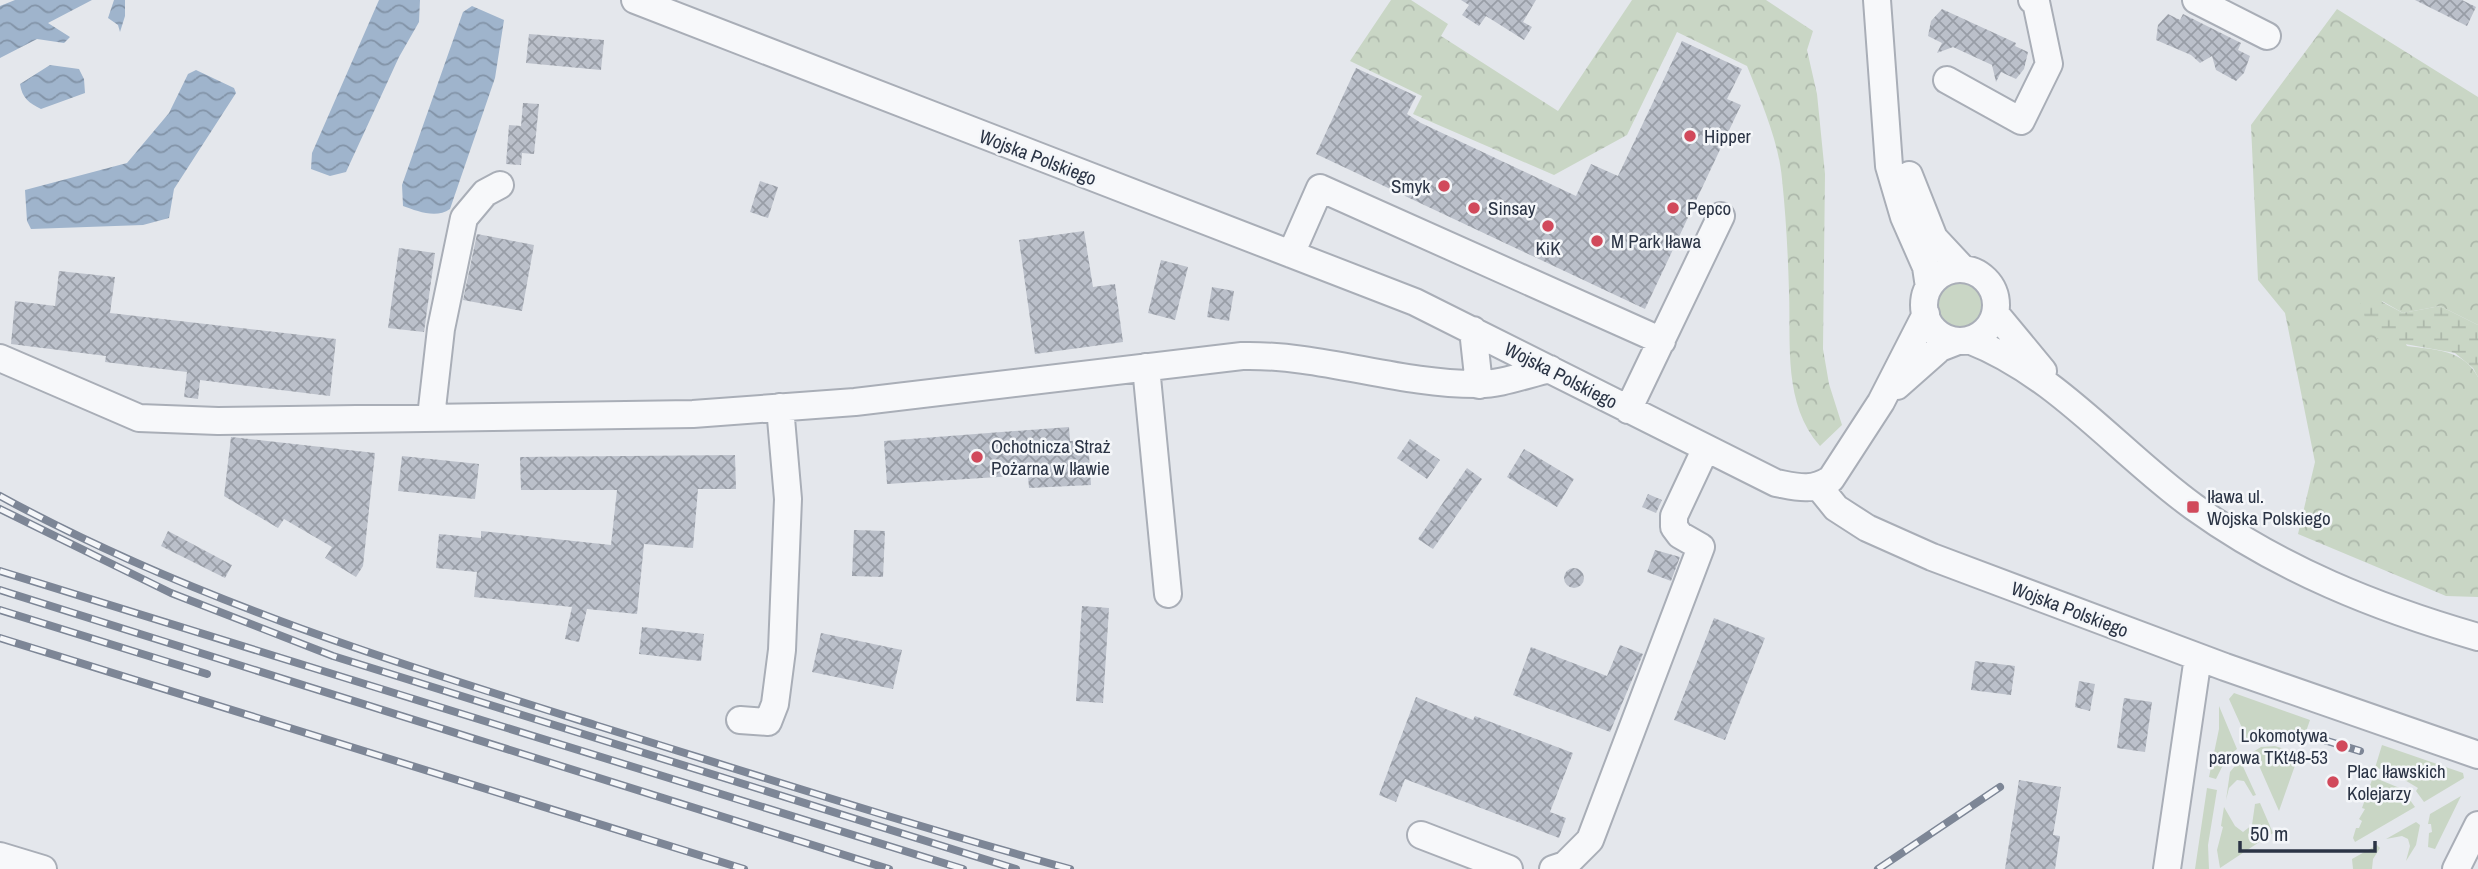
<svg xmlns="http://www.w3.org/2000/svg" width="2478" height="869" viewBox="0 0 2478 869" font-family="'Archivo Narrow',sans-serif">
<style>
.grass{fill:#c9d6c5}
.forest{fill:url(#forest-crowns)}
.wetland{fill:url(#wetland-marsh)}
.water{fill:url(#water-waves)}
.building{fill:url(#building-cross-hatch)}
.lines{fill:none;stroke-linecap:round;stroke-linejoin:round}
.minor-casing{stroke:#a9aeb7;stroke-width:30}
.minor{stroke:#f7f8fa;stroke-width:26}
.rail-casing{stroke:#7d8696;stroke-width:8}
.rail{stroke:#f4f6f9;stroke-width:5;stroke-dasharray:16;stroke-linecap:butt}
.poi-dot{fill:#d1495b;stroke:#f4f6f9;stroke-width:2.5}
.labels{text-anchor:middle;stroke-width:5;stroke-linejoin:round;paint-order:stroke}
.poi-label{font-size:19px;fill:#2b3445;stroke:#f4f6f9;text-anchor:start}
.street-label{font-size:19px;fill:#2b3445;stroke:#f4f6f9}
</style>
<defs>
<pattern id="forest-crowns" width="20" height="18" patternUnits="userSpaceOnUse" patternTransform="scale(1.75)"><rect width="20" height="18" fill="#c9d6c5"/><path d="M2 6a3 3 0 1 1 6 0M12 15a3 3 0 1 1 6 0" fill="none" stroke="#adb8ab"/></pattern>
<pattern id="wetland-marsh" width="20" height="14" patternUnits="userSpaceOnUse" patternTransform="scale(1.75)"><rect width="20" height="14" fill="#c9d6c5"/><path d="M1 5h8M5 5V1M11 12h8M15 12V8" fill="none" stroke="#adb8ab"/></pattern>
<pattern id="water-waves" width="16" height="10" patternUnits="userSpaceOnUse" patternTransform="scale(1.75)"><rect width="16" height="10" fill="#9fb4cc"/><path d="M0 5q4-4 8 0t8 0" fill="none" stroke="#8293a7"/></pattern>
<pattern id="building-cross-hatch" width="8" height="8" patternUnits="userSpaceOnUse" patternTransform="scale(1.75)"><rect width="8" height="8" fill="#bbc0ca"/><path d="M0 0l8 8M0 8l8-8" fill="none" stroke="#989da6"/></pattern>
</defs>
<rect width="100%" height="100%" fill="#e4e7ec"/>
<path class="grass" d="M1936 305a24 24 0 1 1 48 0a24 24 0 1 1-48 0Z
M2234 693 2310 720 2302 743 2285 736 2284 739 2274 737 2273 734 2248 741 2229 699Z
M2219 706 2237 749 2222 761 2224 763 2216 779 2209 777 2219 729Z
M2382 745 2463 773 2464 778 2424 802 2416 791 2418 788 2398 776 2399 772 2375 768Z
M2275 746 2299 754 2279 811 2253 752 2261 747Z
M2240 760 2256 795 2253 796 2244 781 2237 780 2229 788 2226 800 2230 772Z
M2373 777 2402 789 2415 807 2355 842 2353 838 2356 828H2359L2362 821 2359 819 2365 809 2362 808Z
M2207 788 2217 790 2208 845 2209 869H2195Z
M2461 796 2435 849 2428 847 2429 833 2432 832 2431 824H2428L2430 814Z
M2260 803 2273 833 2220 868 2217 850 2223 827 2221 826 2224 807 2235 826 2243 832 2252 825 2255 804Z
M2416 822 2420 825 2416 845 2406 861 2410 846 2408 839 2402 836 2386 839Z
M2377 845 2380 848 2373 859 2372 869H2353L2352 859Z"/>
<path class="forest" d="M1391 0H1411L1448 24 1441 36 1558 111 1632 0H1766L1813 31 1807 50 1817 94 1825 174 1823 349 1829 384 1842 425 1820 446C1783 404 1791 345 1789 292 1788 255 1786 217 1782 179 1779 142 1761 101 1747 66L1677 32 1627 135 1554 175 1413 114 1422 96 1350 61Z
M2337 9 2478 97V325L2440 306 2403 313 2382 301 2407 346C2435 350 2463 349 2478 377V597L2446 596 2298 534 2315 462 2285 313 2258 280 2251 125Z"/>
<path class="wetland" d="M2367 294 2403 313 2440 306 2478 325V377L2473 368 2455 353 2377 339 2359 306Z"/>
<path class="water" d="M15 0H92L48 23 70 37 64 43 37 39 0 58V6Z
M114 0H125V16L120 32 118 25 108 18Z
M379 0H420L419 22 399 57 346 172 330 176 311 169 312 153Z
M472 6 504 20 495 78 450 209C436 219 417 211 403 206L402 185 463 12Z
M50 65 79 69 84 79 85 93 41 109C29 103 22 98 20 84Z
M196 70 234 88 236 93 174 189 169 218 143 225 31 229 27 221 25 190 127 163 169 113 188 74Z"/>
<path class="building" d="M1461 0H1536L1523 22 1532 27 1524 40 1486 16 1479 26 1462 15 1469 5Z
M2415 0H2462L2476 7 2467 26Z
M1942 9 2016 43 2015 46 2028 52 2024 69 2016 79 2001 72 1996 82 1992 65 1953 47 1937 53 1942 43 1928 36 1931 21Z
M2168 14 2180 20 2183 14 2241 43 2238 50 2250 56 2244 73 2236 81 2216 70 2212 56 2200 63 2191 55 2156 40 2158 25Z
M529 34 604 40 601 70 526 63Z
M1682 41 1742 69 1727 99 1741 105 1645 309 1316 154 1356 68 1416 96 1407 114 1421 123 1576 196 1591 164 1618 176Z
M523 103 539 104 534 154 522 153 521 165 506 164 509 125 521 126Z
M760 181 778 187 768 218 750 212Z
M1084 231 1093 287 1115 284 1123 342 1035 354 1019 240Z
M477 234 534 245 522 311 463 300Z
M399 248 435 253 424 332 388 328Z
M1161 260 1188 267 1175 320 1148 313Z
M59 271 115 277 110 313 336 339 330 396 200 380 198 399 184 397 187 372 105 362 106 356 11 344 15 301 55 306Z
M1212 287 1234 291 1229 321 1207 317Z
M1069 427 1070 441 1088 440 1091 485 1029 488 1028 475 887 484 884 441Z
M231 437 375 453 363 566 356 577 325 558 332 547 284 519 278 528 224 496Z
M1410 439 1440 460 1427 479 1397 458Z
M1524 449 1574 479 1557 507 1507 477Z
M735 455 736 489H698L693 548 644 544 637 614 587 609 579 642 565 639 572 607 474 597 477 572 436 568 439 534 481 538V531L611 545 617 490H521L520 457Z
M402 456 479 464 475 499 398 491Z
M1467 468 1482 479 1433 549 1418 539Z
M1648 494 1662 500 1656 513 1642 507Z
M854 530 885 531 883 577 852 576Z
M168 531 232 565 225 578 161 546Z
M1655 550 1680 557 1671 581 1647 572Z
M1564 578a10 10 0 1 1 20 0a10 10 0 1 1-20 0Z
M1082 606 1109 608 1103 703 1076 701Z
M1714 618 1765 638 1725 740 1674 720Z
M642 627 704 634 701 661 639 654Z
M821 633 902 650 893 689 812 672Z
M1620 645 1643 654 1610 732 1513 695 1531 647 1607 676Z
M1975 661 2015 666 2011 695 1971 690Z
M2079 681 2095 684 2090 711 2075 707Z
M1416 697 1473 720 1475 716 1573 753 1550 812 1566 818 1559 838 1405 779 1396 802 1379 795Z
M2124 698 2152 702 2145 752 2117 748Z
M2019 780 2061 787 2053 835 2060 836 2055 869H2005Z"/>
<g class="lines">
<defs>
<path id="minor" d="M635 0 1415 302 1776 483C1797 487 1811 492 1831 479L1881 402 1926 314
M1877 0 1889 166 1904 217 1926 267 1929 287
M2196 0 2267 36
M1947 80 2021 121 2049 64 2036 2 2032 0
M1909 175 1934 238 1963 269
M1291 254 1320 188 1662 341
M1924 305a36 36 0 1 1 72 0a36 36 0 1 1-72 0Z
M1995 313 2043 371
M1473 330 1479 385
M1969 340C2057 374 2119 453 2194 507 2280 569 2377 608 2478 637
M0 358 139 418 218 421 693 414 855 402 1242 356C1321 354 1397 384 1476 384 1500 385 1527 374 1550 369
M1146 367 1168 594
M1897 386 1940 348 1958 341
M1628 410 1721 216
M431 417 441 329 464 218 485 193 500 185
M1819 487 1836 508 1867 528 1932 557 2225 667 2478 755
M740 720 768 722 775 704 782 650 788 499 780 407
M1421 835 1509 869
M0 856 43 869
M1553 869 1565 865 1590 840 1701 547 1680 535 1674 527V516L1705 450
M2167 869 2198 657
M2456 869 2478 825"/>
</defs>
<use href="#minor" class="minor-casing"/>
<use href="#minor" class="minor"/>
<defs>
<path id="rail" d="M0 496C189 599 391 661 595 725 753 774 910 825 1070 869
M0 509 171 593 333 656 1016 869
M0 571 963 869
M0 590 889 869
M0 610 207 674
M0 638 744 869
M2324 740 2360 751
M1878 869 2000 787"/>
</defs>
<use href="#rail" class="rail-casing"/>
<use href="#rail" class="rail"/>
</g>
<g class="poi-dot">
<circle cx="1690" cy="136" r="7"/>
<circle cx="1444" cy="186" r="7"/>
<circle cx="1474" cy="208" r="7"/>
<circle cx="1673" cy="208" r="7"/>
<circle cx="1548" cy="226" r="7"/>
<circle cx="1597" cy="241" r="7"/>
<circle cx="977" cy="457" r="7"/>
<rect x="2186" y="500" width="14" height="14" rx="3.5"/>
<circle cx="2342" cy="746" r="7"/>
<circle cx="2333" cy="782" r="7"/>
</g>
<g class="labels">
<g class="poi-label">
<text x="1704" y="143">Hipper</text>
<text x="1430" y="193" text-anchor="end">Smyk</text>
<text x="1488" y="215">Sinsay</text>
<text x="1687" y="215">Pepco</text>
<text x="1611" y="248">M Park Iława</text>
<text x="1548" y="255" text-anchor="middle">KiK</text>
<text x="991" y="453">Ochotnicza Straż<tspan x="991" dy="22">Pożarna w Iławie</tspan></text>
<text x="2207" y="503">Iława ul.<tspan x="2207" dy="22">Wojska Polskiego</tspan></text>
<text x="2328" y="742" text-anchor="end">Lokomotywa<tspan x="2328" dy="22">parowa TKt48-53</tspan></text>
<text x="2347" y="778">Plac Iławskich<tspan x="2347" dy="22">Kolejarzy</tspan></text>
</g>
<g class="street-label">
<text transform="translate(1038 157) rotate(21)" y="7">Wojska Polskiego</text>
<text transform="translate(1561 375) rotate(27)" y="7">Wojska Polskiego</text>
<text transform="translate(2070 609) rotate(21)" y="7">Wojska Polskiego</text>
</g>
</g>
<path d="M2240 841v10h135v-10" fill="none" stroke="#2b3445" stroke-width="3.5"/>
<text x="2250" y="841" font-size="21" fill="#2b3445" stroke="#f4f6f9" stroke-width="5" paint-order="stroke">50 m</text>
</svg>
